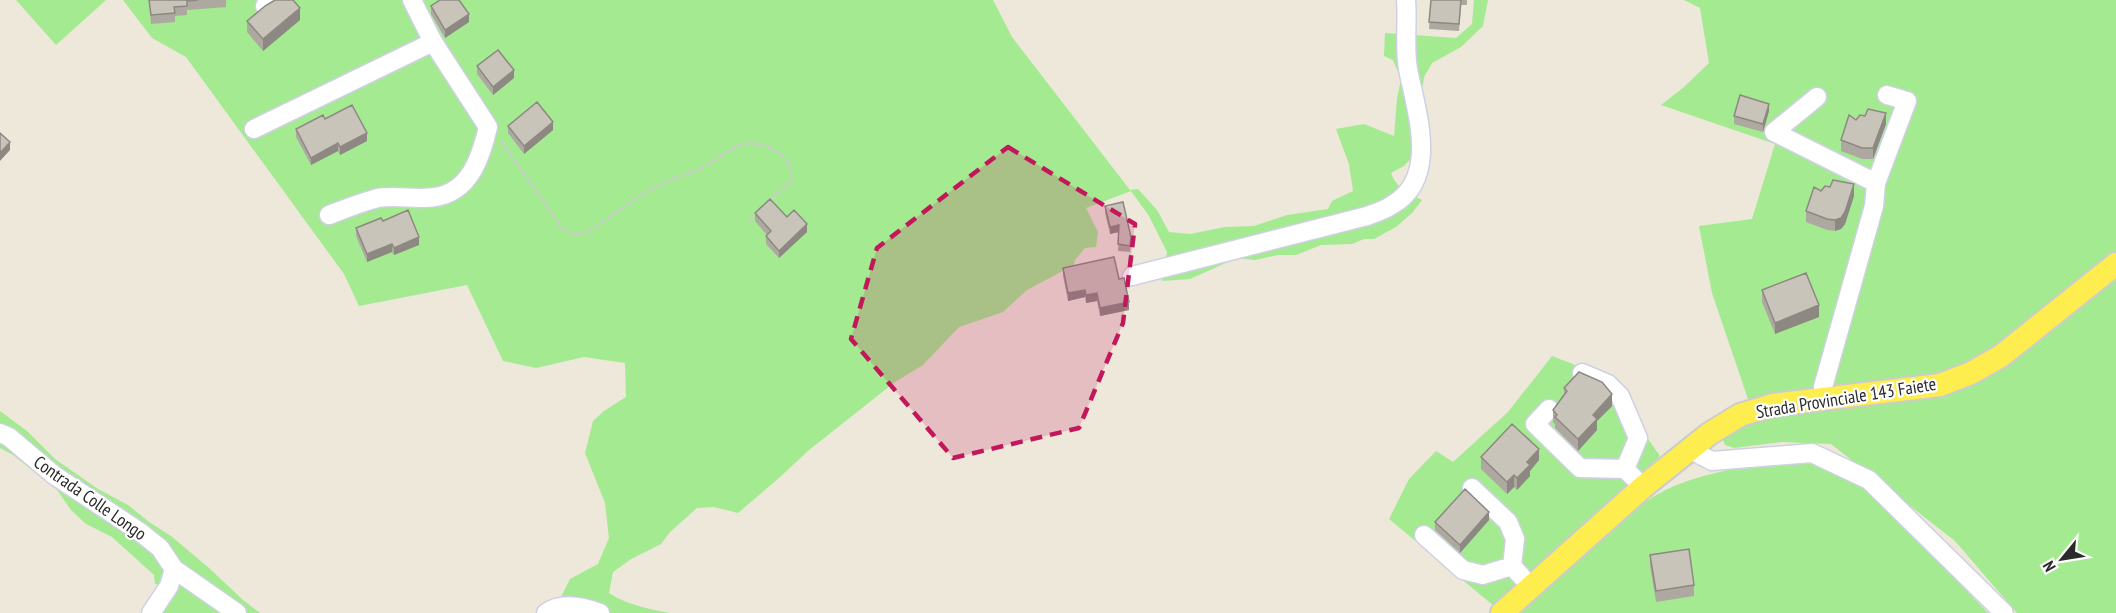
<svg xmlns="http://www.w3.org/2000/svg" width="2116" height="613" viewBox="0 0 2116 613" font-family="'PT Sans Narrow',sans-serif">
<style>
.green{fill:#a3ea91}
.lines{fill:none;stroke-linecap:round;stroke-linejoin:round}
.minor-casing{stroke:#cfd0e4;stroke-width:21}
.major-casing{stroke:#ccc;stroke-width:26}
.path{stroke:#ccc;stroke-width:3;stroke-dasharray:4.5 3;stroke-linecap:butt}
.minor{stroke:#fff;stroke-width:18}
.major{stroke:#feed4f;stroke-width:22}
.wall{fill:#ada9a0}
.shaded-wall{fill:#8d8982}
.building{fill:#c9c4ba;stroke:#8d8982;stroke-width:1.5}
.marked{fill:#c2185b;fill-opacity:0.2;stroke:#c2185b;stroke-width:4.5;stroke-dasharray:12 8;stroke-linejoin:round}
.labels{text-anchor:middle;stroke-width:4.5;stroke-linejoin:round;paint-order:stroke}
.street-label{font-size:18px;fill:#2a2a2a;stroke:#fff}
</style>
<rect width="100%" height="100%" fill="#ede8da"/>
<path class="green" d="M16 0H106L56 45Z
M123 0H993L1012 37 1130 190 1138 189 1157 210 1169 232 1190 234 1225 227 1254 226 1287 215 1328 209 1332 201 1353 191 1349 164 1336 129 1364 124 1394 136 1397 99 1401 79 1393 60 1384 56 1385 33 1456 38 1472 24 1474 0H1488L1483 26 1461 47 1432 63 1424 77 1423 85 1411 99 1415 154 1404 166 1391 173C1397 189 1407 192 1422 200L1412 213 1396 227 1374 239H1364L1352 244 1321 245 1296 255H1278L1255 260 1237 258 1190 279 1162 281 1167 252 1149 216 1131 191 1086 208 1098 232 1096 247 1085 248 1075 260 1074 265 1027 290 1003 312 959 327 923 365 895 382 809 450 780 477 738 513 714 507 697 508 670 532 661 544 631 559 613 572 609 593C628 605 648 609 670 613H553L570 579 598 564 609 538 605 503 585 453 593 421 604 411 626 397 625 363 584 357 536 368 503 361 467 285 359 306 344 274 186 57 152 38Z
M1684 0H2116V613H2017L1955 541 1831 444 1782 442 1734 448 1725 445 1722 437 1734 428 1831 385 1748 399 1712 293 1699 226 1752 219 1775 144 1661 105 1684 87 1709 63 1700 8Z
M1552 356 1609 378 1643 432 1660 456 1494 606 1389 519 1409 479 1436 451 1453 462 1508 412Z
M0 411 27 431 55 459 98 489 128 505 149 522 171 536 209 568 243 600 260 613H160L173 588 155 584 154 575 112 537 86 524 71 510 57 490 13 455 0 448Z
M1766 463 1814 464 1866 485 1988 613H1516C1559 574 1610 521 1660 493 1693 475 1730 470 1766 463Z"/>
<g class="lines">
<defs>
<path id="minor" d="M265 6 273 0
M1817 97 1774 132 1876 183
M254 129 433 42
M329 215C345 209 362 202 378 198 397 195 417 200 435 197 470 192 481 157 488 127L433 42 412 0
M1132 276 1367 216C1375 213 1385 210 1392 205 1440 178 1416 111 1408 69 1404 47 1408 22 1406 0
M1582 373 1608 384 1620 396 1638 438 1625 469
M1822 399 1823 387 1874 206 1876 183 1907 101 1887 95
M1549 409 1535 424 1580 468 1625 469 1643 487
M0 433 9 437 54 475 140 532 160 548 174 569 169 586 151 613
M1689 449 1712 461 1812 453 1869 480 2004 613
M1472 488 1508 522 1515 539 1512 566 1531 587
M1424 535 1463 570 1483 575 1512 566
M174 569 237 613
M546 613C561 602 584 607 600 613"/>
<path id="major" d="M1502 613 1643 487 1709 434 1740 415 1773 405 1940 385 1971 373 2001 356 2116 264"/>
</defs>
<use href="#minor" class="minor-casing"/>
<use href="#major" class="major-casing"/>
<path class="path" d="M501 141 561 227C570 235 576 235 588 232 612 216 644 190 670 180 681 175 693 173 704 167 718 159 728 149 744 144 757 141 778 149 786 159 791 166 791 173 791 181L769 201
M750 220 756 214"/>
<use href="#minor" class="minor"/>
<use href="#major" class="major"/>
</g>
<path class="wall" d="M149 0H226V7L187 10V15L175 16V22L151 24Z
M1431 0H1467V5H1461L1459 31 1429 29Z
M431 6 469 22 445 38 431 14Z
M300 20 263 51 247 32V21Z
M477 66 514 78 493 95 477 74Z
M1769 111 1763 132 1734 124V116Z
M325 119 367 141 340 155 338 151 311 165 296 137V129Z
M1856 120 1886 124 1873 159H1862L1841 151V140Z
M508 126 553 130 524 154 508 133Z
M1821 191 1854 196 1845 224 1841 229 1835 231 1827 230 1806 222V211Z
M1105 206 1131 244 1130 252 1118 251 1119 232 1110 234 1105 213Z
M755 213 787 217 807 232 779 258 766 244V236L767 235 755 221Z
M383 221 419 245 394 255 392 252 367 262 356 236V228Z
M1063 268 1119 279 1129 310 1100 316 1097 301 1086 303 1085 297 1068 301 1063 276Z
M1762 290 1819 317 1775 334 1762 302Z
M1564 388 1612 406 1597 421V430L1578 451 1555 428V424L1553 422V410L1564 395Z
M1481 457 1539 460 1530 471V476L1517 490 1514 487 1507 494 1481 469Z
M1489 520 1460 553 1435 530V522Z
M1650 555 1694 585V596L1656 602 1650 566Z"/>
<path class="shaded-wall" d="M300 8V20L263 51V39Z
M469 14V22L445 38V30Z
M514 70V78L493 95V87Z
M1769 104V111L1763 132V124Z
M1886 113V124L1873 159V148Z
M553 122V130L524 154V146Z
M367 133V141L340 155V147Z
M10 142V150L0 161V153Z
M338 143V151L311 165V158Z
M1854 184V196L1845 224 1841 229 1835 231V220Z
M807 224V232L779 258V251Z
M1119 225V232L1110 234V227Z
M419 237V245L394 255V248Z
M392 244V252L367 262V254Z
M1085 290V297L1068 301V293Z
M1097 293V301L1086 303V295Z
M1129 302V310L1100 316V308Z
M1819 305V317L1775 334V323Z
M1612 394V406L1597 421V430L1578 451V439L1593 415Z
M1539 449V460L1530 471V476L1517 490V478L1527 462Z
M1514 475V487L1507 494V482Z
M1489 512V520L1460 553V545Z"/>
<path class="building" d="M149 0H198L187 1V6L174 7 175 13 151 15Z
M275 0H293L300 8 263 39 247 21 265 6Z
M440 0H459L469 14 445 30 431 6Z
M1431 0H1461L1459 24 1429 22Z
M498 50 514 70 493 87 477 66Z
M1740 95 1769 104 1763 124 1734 116Z
M537 102 553 122 524 146 508 126Z
M352 105 367 133 340 147 338 143 311 158 296 129 323 115 325 119Z
M1868 109 1886 113 1873 148H1862L1841 140 1849 115 1856 120 1860 115 1865 116Z
M0 133 10 142 0 153Z
M1833 180 1854 184 1845 212 1841 218 1835 220 1827 219 1806 211 1814 187 1821 191 1825 186 1830 187Z
M770 199 787 217 794 210 807 224 779 251 766 236 771 231 755 213Z
M1123 202 1131 237 1130 246 1118 244 1119 225 1110 227 1105 206Z
M408 210 419 237 394 248 392 244 367 254 356 228 381 218 383 221Z
M1114 257 1119 279 1124 278 1129 302 1100 308 1097 293 1086 295 1085 290 1068 293 1063 268Z
M1806 273 1819 305 1775 323 1762 290Z
M1579 372 1602 382 1612 394 1593 415 1597 419 1578 439 1555 417 1557 415 1553 410 1567 391 1564 388Z
M1512 424 1539 449 1527 462 1530 465 1517 478 1514 475 1507 482 1481 457Z
M1465 489 1489 512 1460 545 1435 522Z
M1689 549 1694 585 1656 591 1650 555Z"/>
<path class="marked" d="M1008 147 1135 224 1123 323 1079 428 953 458 851 339 877 248Z"/>
<g class="labels">
<g class="street-label">
<text transform="translate(1846 398) rotate(-9)" y="6">Strada Provinciale 143 Faiete</text>
<text transform="translate(90 498) rotate(35)" y="6">Contrada Colle Longo</text>
</g>
</g>
<g transform="translate(2062 559) rotate(240)" stroke="#ffffff" stroke-width="4.5" paint-order="stroke">
<path d="M0-4.5L10 22L0 15L-10 22Z" fill="#2a2a2a"/>
<text y="-9" font-size="16" font-weight="bold" text-anchor="middle" fill="#2a2a2a">N</text>
</g>
</svg>
